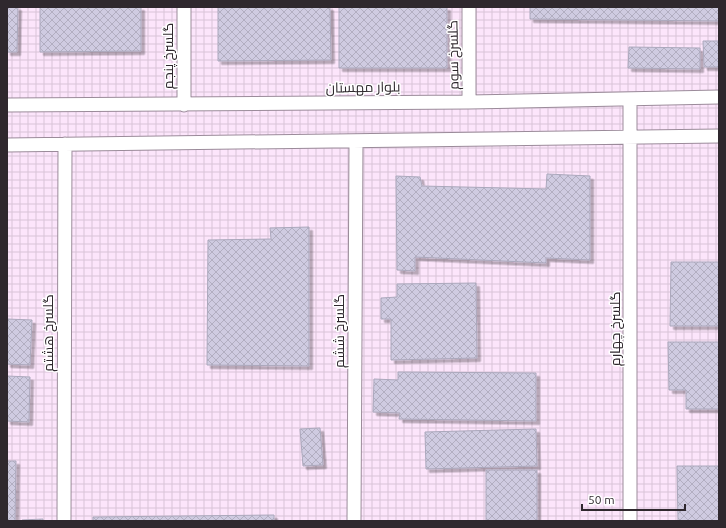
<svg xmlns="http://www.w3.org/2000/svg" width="726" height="528" viewBox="0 0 726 528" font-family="Ubuntu,Cairo,sans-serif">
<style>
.industrial{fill:url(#industrial-grid)}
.building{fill:url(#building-cross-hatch);stroke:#aba8bc;filter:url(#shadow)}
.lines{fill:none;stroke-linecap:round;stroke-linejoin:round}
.minor-casing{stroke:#9b8b9a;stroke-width:15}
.minor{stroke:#fff;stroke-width:13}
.labels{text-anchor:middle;stroke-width:3;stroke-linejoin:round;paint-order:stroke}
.street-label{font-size:14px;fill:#2f282e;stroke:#fff}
</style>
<defs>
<pattern id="industrial-grid" width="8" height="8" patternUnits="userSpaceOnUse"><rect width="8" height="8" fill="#fce5fb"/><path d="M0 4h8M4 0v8" fill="none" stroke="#d8c4d7"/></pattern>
<pattern id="building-cross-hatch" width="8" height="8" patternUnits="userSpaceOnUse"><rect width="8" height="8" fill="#cfcbe1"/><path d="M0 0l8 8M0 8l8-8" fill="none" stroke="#b2aec1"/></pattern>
<filter id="shadow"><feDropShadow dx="3.5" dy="3.5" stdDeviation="0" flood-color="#0004"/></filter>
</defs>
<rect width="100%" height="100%" fill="#fff8ff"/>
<path class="industrial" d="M7 7H719V521H7Z"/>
<path class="building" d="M7 7H18L17 52H7Z
M40 7H141V51L40 52Z
M218 7H330L331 60 218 61Z
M339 7H447V68H339Z
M530 7H719V21L530 19Z
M703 41H719V67H704Z
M629 47 700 48V69L628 68Z
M547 174 590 176V260L546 258V263L415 257V271L397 270 396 176 420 177 422 186 546 189Z
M309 227V366L207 365 208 240 271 239 270 228Z
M671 262H719V326H670Z
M476 283 477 358 391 360V319H381V298L397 297V284Z
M7 319 32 320 30 365 7 364Z
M668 342H719V409H686V390H669Z
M398 372 536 373V421L399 419 400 413 373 412 374 379 398 380Z
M7 376 30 377 29 422 7 421Z
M320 428 323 465 303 466 300 429Z
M536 429 537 466 426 469 425 432Z
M7 461H16L15 521H7Z
M677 466H719V521H678Z
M486 470H537V521H486Z
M274 515V521H93V517Z
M43 519V521H22V520Z"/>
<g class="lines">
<defs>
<path id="minor" d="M469 7V102
M7 105 469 102 719 97
M184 105V7
M7 145 719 136
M64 521 65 144
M354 521 356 141
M630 521V99"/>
</defs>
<use href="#minor" class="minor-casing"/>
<use href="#minor" class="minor"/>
</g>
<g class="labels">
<g class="street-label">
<text transform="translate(453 55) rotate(-91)" y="5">گلسرخ سوم</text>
<text transform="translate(168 56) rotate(-90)" y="5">گلسرخ پنجم</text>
<text transform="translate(363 87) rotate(-1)" y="5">بلوار مهستان</text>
<text transform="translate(615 329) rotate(-90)" y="5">گلسرخ چهارم</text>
<text transform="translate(339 331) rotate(-90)" y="5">گلسرخ ششم</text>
<text transform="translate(48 333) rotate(-90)" y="5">گلسرخ هشتم</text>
</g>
</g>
<rect width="726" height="528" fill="none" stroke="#2f282e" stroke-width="16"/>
<path d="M582 504v6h103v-6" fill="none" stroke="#2f282e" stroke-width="2"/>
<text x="588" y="504" font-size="12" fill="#2f282e" stroke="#ffffff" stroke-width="3" paint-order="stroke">50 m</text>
</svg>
